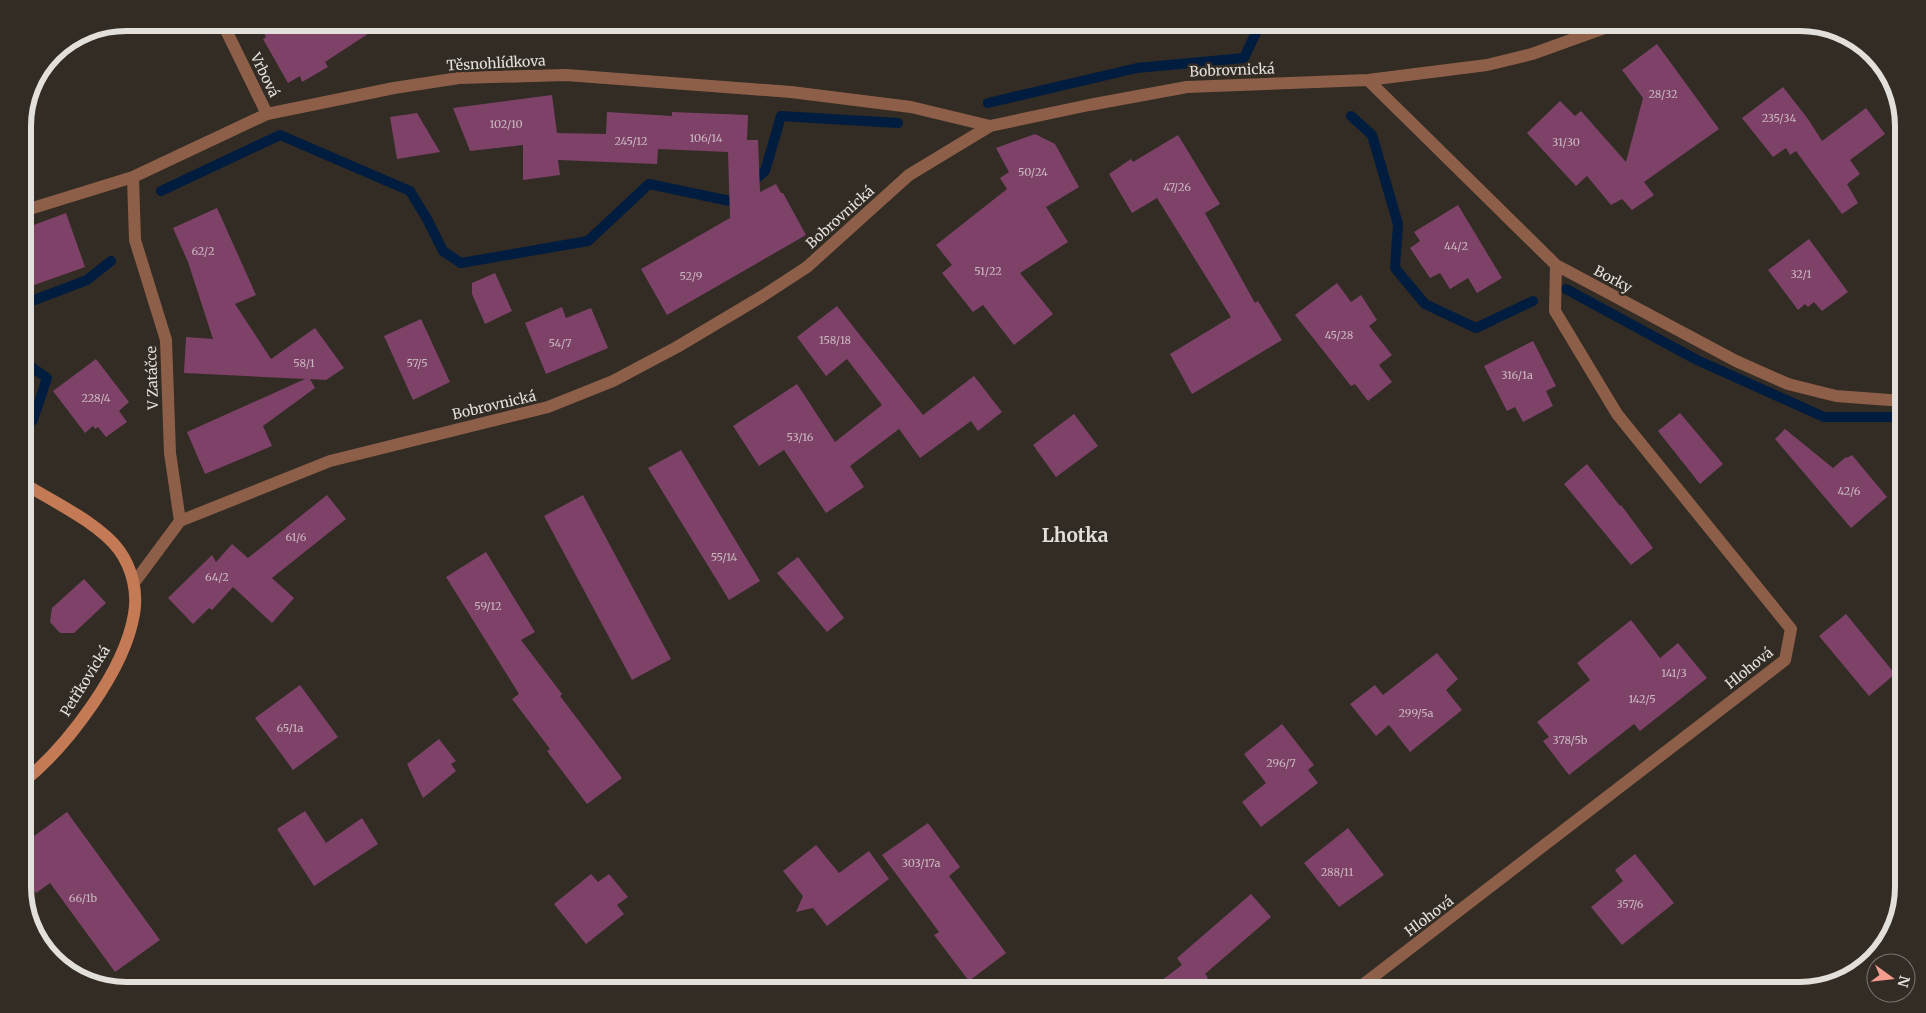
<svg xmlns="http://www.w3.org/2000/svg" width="1926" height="1013" viewBox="0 0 1926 1013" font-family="Merriweather,serif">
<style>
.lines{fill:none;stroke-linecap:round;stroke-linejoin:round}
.stream{stroke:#001c3f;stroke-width:10}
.building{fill:#7e4268}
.street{stroke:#8e5f48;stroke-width:12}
.secondary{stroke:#c47a54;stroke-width:12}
.labels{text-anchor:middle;stroke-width:5;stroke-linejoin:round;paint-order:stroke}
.number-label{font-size:11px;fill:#cab8be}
.street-label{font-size:14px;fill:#e3e0db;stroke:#322c25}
.district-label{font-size:19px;font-weight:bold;fill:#e3e0db;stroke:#322c25}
.rim{fill:none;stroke:#e3e0db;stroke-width:6}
</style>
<rect width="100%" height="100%" fill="#322c25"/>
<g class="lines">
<path class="stream" d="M988 103 1137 68 1244 58 1261 22
M1351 116 1372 135 1398 224 1395 268 1425 304 1476 328 1533 301
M750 184 765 171 781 116 898 123
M161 191 280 135 410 191 427 219 443 251 461 263 588 241 649 184 730 201 739 194
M1566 289 1697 360 1824 417H1903
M23 310 29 302 87 280 111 261
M23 361 47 378 33 420 23 429"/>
</g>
<path class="building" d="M257 22H386L325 62 328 67 302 82 300 76 288 83 263 39 266 37Z
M1657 44 1719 129 1644 182 1654 195 1632 210 1622 199 1611 205 1587 176 1576 186 1527 133 1560 101 1575 116 1581 111 1626 162 1643 98 1622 70Z
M1783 87 1808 119 1822 141 1866 108 1885 134 1850 160 1860 174 1847 184 1858 203 1842 214 1796 151 1790 155 1786 148 1773 157 1742 118Z
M552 95 557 133 606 134 607 112 672 116V112L748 115 747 140H758L760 192 776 184 781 193H783L806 235 667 315 641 269 730 218 728 152 658 149 657 164 558 160 560 175 523 180V145L470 151 453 108Z
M417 113 440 152 397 159 390 117Z
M1035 134 1055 144 1079 187 1046 207 1068 242 1020 273 1053 314 1014 345 983 305 973 312 942 273 952 265 936 245 1007 189 1000 178 1009 172 996 148Z
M1178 135 1220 204 1205 213 1255 303 1258 301 1282 340 1192 394 1170 354 1231 317 1157 198 1132 213 1109 174 1131 159 1133 162Z
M1458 205 1502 278 1477 293 1468 278 1450 289 1440 273 1430 278 1410 248 1420 241 1414 232Z
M217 208 256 295 235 304 271 359 315 328 344 368 326 380 310 379 315 388 263 426 272 446 205 474 187 432 305 379 184 373 186 337 213 339 188 262 173 228Z
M66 213 85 267 23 289V229Z
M1809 239 1848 292 1822 311 1814 302 1808 307 1805 304 1798 310 1768 270Z
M495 273 512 311 485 324 472 294V283Z
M1337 283 1351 302 1361 295 1377 320 1369 326 1392 355 1379 365 1392 382 1368 401 1355 384 1351 386 1295 315Z
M837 306 923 415 974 376 1002 412 978 431 971 421 920 458 899 429 850 466 864 487 826 513 784 450 759 466 733 426 797 384 835 442 882 405 847 359 826 376 797 337Z
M562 307 566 318 591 308 608 348 546 374 525 323Z
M421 319 450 382 413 400 384 336Z
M1533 341 1556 386 1546 391 1553 406 1523 422 1515 407 1507 411 1484 366Z
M96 359 129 402 119 411 127 422 106 437 98 427 95 429 93 426 85 433 53 391Z
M1680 413 1723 464 1700 484 1658 431Z
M1074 414 1098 446 1056 477 1033 445Z
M1785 429 1833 468 1846 457 1847 458 1852 455 1887 497 1851 528 1775 439Z
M681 450 760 581 729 600 648 468Z
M1587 464 1620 506 1621 505 1653 548 1631 565 1564 484Z
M327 495 346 519 272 578 294 598 272 623 233 587 212 610 209 608 193 624 168 598 212 555 216 562 232 544 248 558Z
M583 495 671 659 632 680 544 516Z
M486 552 535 632 521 640 562 694 560 696 622 778 587 804 547 751 550 749 512 699 519 694 446 577Z
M798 557 844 618 827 632 777 573Z
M84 579 106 603 74 633H60L50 622 52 608Z
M1846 614 1895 674 1869 696 1819 636Z
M1631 620 1660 658 1678 643 1707 678 1640 731 1634 724 1569 775 1543 741 1549 737 1537 722 1590 680 1577 663Z
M1437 653 1458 679 1446 690 1462 710 1410 752 1389 725 1376 736 1350 704 1375 685 1383 695Z
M300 685 338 737 293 770 255 718Z
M1282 724 1314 765 1308 770 1318 783 1261 827 1242 802 1266 783 1244 754Z
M439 739 456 761 451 764 456 771 423 798 407 764Z
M305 811 326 843 362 818 378 844 314 886 277 829Z
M67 812 160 940 115 972 50 883 36 893 23 874V844Z
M928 823 960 867 949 876 1006 953 969 981 934 935 939 932 882 855Z
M1348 828 1384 875 1339 907 1304 863Z
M816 845 839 873 869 851 889 879 827 926 813 908 796 912 803 896 783 871Z
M1635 854 1674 903 1622 945 1591 907 1623 881 1615 870Z
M591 874 598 882 609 874 628 897 617 905 624 914 586 944 554 904Z
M1251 894 1271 917 1205 974 1208 978 1196 990H1149L1182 965 1177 958Z"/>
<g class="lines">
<path class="street" d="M222 22 267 114
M1368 80 1556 265 1736 361 1788 384 1836 396 1903 401
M133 177 135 240 166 340 170 453 180 521
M23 211 133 177 267 114 394 88 459 78 566 75 791 92 911 107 990 126
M134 583 180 521 330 461 548 407 613 381 677 347 761 297 807 267 909 175 990 126 1089 105 1187 87 1368 80 1487 65 1532 54 1621 22
M1356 990 1785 660 1791 629 1617 414 1555 311 1556 265"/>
<path class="secondary" d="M23 483C52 501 99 523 119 550 132 568 138 592 134 614 125 670 67 747 23 782"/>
</g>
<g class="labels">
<g class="number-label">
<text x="1663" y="98">28/32</text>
<text x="1779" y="122">235/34</text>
<text x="506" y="128">102/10</text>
<text x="706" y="142">106/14</text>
<text x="631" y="145">245/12</text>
<text x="1566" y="146">31/30</text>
<text x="1033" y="176">50/24</text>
<text x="1177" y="191">47/26</text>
<text x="1456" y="250">44/2</text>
<text x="203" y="255">62/2</text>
<text x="988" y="275">51/22</text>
<text x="1801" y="278">32/1</text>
<text x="691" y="280">52/9</text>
<text x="1339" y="339">45/28</text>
<text x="835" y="344">158/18</text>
<text x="560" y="347">54/7</text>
<text x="304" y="367">58/1</text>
<text x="417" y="367">57/5</text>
<text x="1517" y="379">316/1a</text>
<text x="96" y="402">228/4</text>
<text x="800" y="441">53/16</text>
<text x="1849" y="495">42/6</text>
<text x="296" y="541">61/6</text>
<text x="724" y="561">55/14</text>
<text x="217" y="581">64/2</text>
<text x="488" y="610">59/12</text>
<text x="1674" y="677">141/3</text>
<text x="1642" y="703">142/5</text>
<text x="1416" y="717">299/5a</text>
<text x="290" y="732">65/1a</text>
<text x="1570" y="744">378/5b</text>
<text x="1281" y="767">296/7</text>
<text x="921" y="867">303/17a</text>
<text x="1337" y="876">288/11</text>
<text x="83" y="902">66/1b</text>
<text x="1630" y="908">357/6</text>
</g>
<g class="street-label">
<text transform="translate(496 63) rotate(-3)" y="5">Těsnohlídkova</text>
<text transform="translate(1232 70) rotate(-2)" y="5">Bobrovnická</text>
<text transform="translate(265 75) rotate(64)" y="5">Vrbová</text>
<text transform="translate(840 217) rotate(-42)" y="5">Bobrovnická</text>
<text transform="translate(1613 279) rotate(28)" y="5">Borky</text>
<text transform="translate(152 378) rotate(-92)" y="5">V Zatáčce</text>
<text transform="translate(494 405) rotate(-13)" y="5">Bobrovnická</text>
<text transform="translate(1749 668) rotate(-39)" y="5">Hlohová</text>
<text transform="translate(85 681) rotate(-58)" y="5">Petřkovická</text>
<text transform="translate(1429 916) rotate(-37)" y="5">Hlohová</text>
</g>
<g class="district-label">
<text x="1075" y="542">Lhotka</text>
</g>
</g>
<path d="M0 0H1926V1013H0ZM126 31H1800A95 95 0 0 1 1895 126V887A95 95 0 0 1 1800 982H126A95 95 0 0 1 31 887V126A95 95 0 0 1 126 31Z" fill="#322c25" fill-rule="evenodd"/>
<path class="rim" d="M126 31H1800A95 95 0 0 1 1895 126V887A95 95 0 0 1 1800 982H126A95 95 0 0 1 31 887V126A95 95 0 0 1 126 31Z"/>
<g transform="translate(1891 978) rotate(105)"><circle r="24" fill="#322c25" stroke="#79746e"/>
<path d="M0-4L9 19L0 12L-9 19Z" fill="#f59c90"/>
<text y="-8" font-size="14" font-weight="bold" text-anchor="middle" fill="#e3e0db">N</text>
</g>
</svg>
